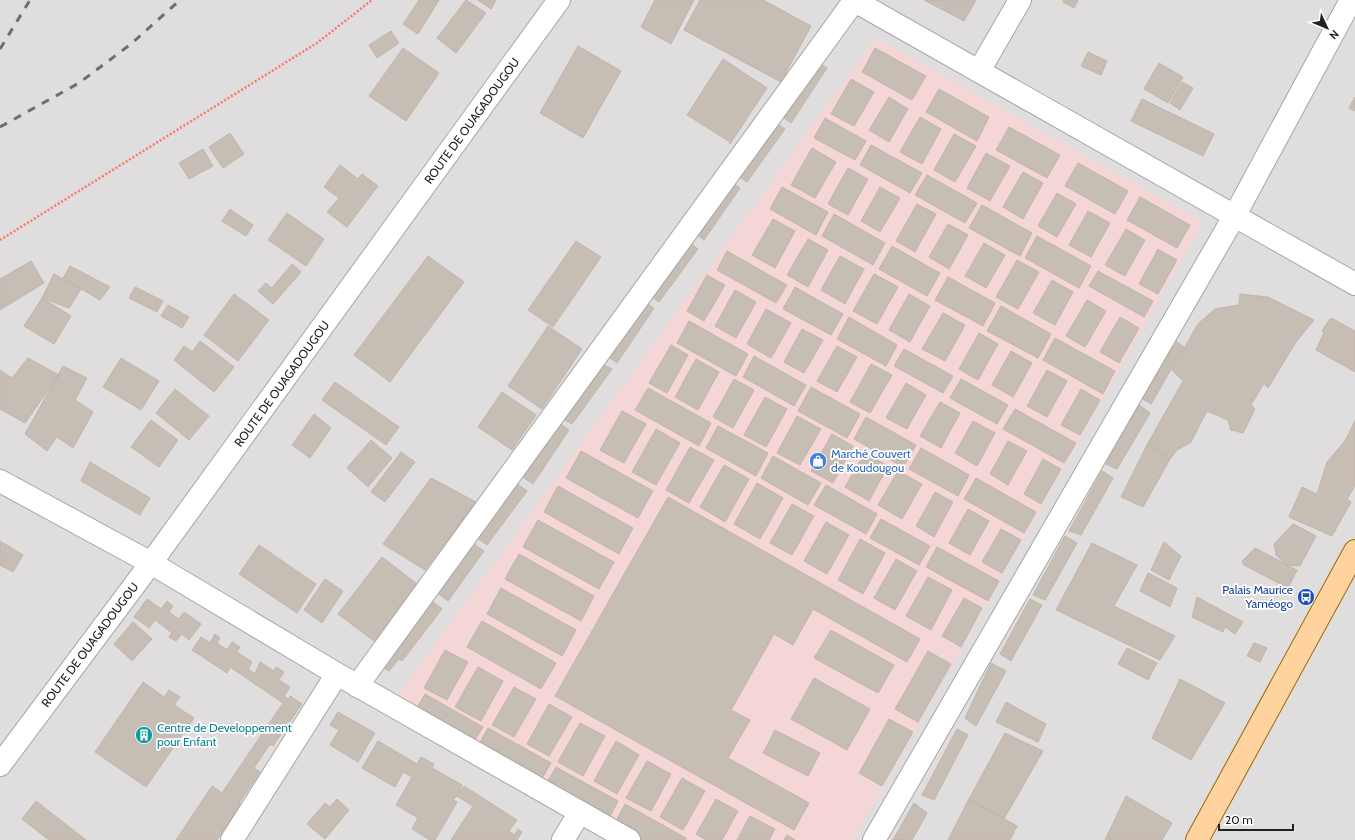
<svg xmlns="http://www.w3.org/2000/svg" width="1355" height="840" viewBox="0 0 1355 840" font-family="Cabin,sans-serif">
<style>
.residential{fill:#dfdddd}
.commercial{fill:#f3d6d5}
.building{fill:#c6bdb5;stroke:#c4b4a8}
.lines{fill:none;stroke-linecap:round;stroke-linejoin:round}
.minor-casing{stroke:#a7a7a7;stroke-width:24}
.tertiary-casing{stroke:#a7a7a7;stroke-width:24}
.primary-casing{stroke:#9d6600;stroke-width:24}
.path{stroke:#ff766a;stroke-width:2.5;stroke-dasharray:2 2;stroke-linecap:butt}
.minor{stroke:#fff;stroke-width:22}
.tertiary{stroke:#fff;stroke-width:22}
.primary{stroke:#ffd39e;stroke-width:22}
.rail{stroke:#6e6e6e;stroke-width:3;stroke-dasharray:8 8;stroke-linecap:butt}
.labels{text-anchor:middle;stroke-width:3.5;stroke-linejoin:round;paint-order:stroke}
.street-label{font-size:12px;fill:#202020;stroke:#fff}
.shop-label{font-size:12px;fill:#366cbe;stroke:#fff;text-anchor:start}
.transit-label{font-size:12px;fill:#164399;stroke:#fff;text-anchor:end}
.culture-label{font-size:12px;fill:#0d838f;stroke:#fff;text-anchor:start}
</style>
<rect width="100%" height="100%" fill="#f1eee6"/>
<path class="residential" d="M0 0H1355V840H0Z"/>
<path class="commercial" d="M876 38 1203 222 853 840H641L394 701Z"/>
<path class="building" d="M419 0H439L418 34 403 24Z
M466 0 486 13 456 53 437 38Z
M478 0H496L491 9Z
M655 0H694L671 44 641 27Z
M700 0H763L811 26 781 82 684 30Z
M924 0H976L964 21Z
M1064 0H1078L1074 8 1063 2Z
M391 31 399 43 377 58 369 45Z
M578 46 621 71 583 138 540 113Z
M403 48 439 73 406 121 369 96Z
M875 48 926 76 912 100 862 72Z
M1088 52 1107 61 1101 75 1081 66Z
M723 59 767 88 730 144V142L687 115Z
M815 60 827 68 791 123 779 114Z
M1159 63 1183 77 1168 103 1144 89Z
M851 79 874 92 854 126 831 114Z
M1182 82 1193 88 1180 110 1170 103Z
M939 89 989 117 977 141 926 112Z
M889 97 908 109 889 142 869 130Z
M1355 97V111L1349 108Z
M1142 99 1214 134 1203 156 1131 121Z
M920 117 941 129 922 164 900 152Z
M825 118 866 141 855 160 814 138Z
M772 120 785 129 747 182 734 173Z
M1009 127 1060 155 1047 178 996 150Z
M230 133 244 154 223 168 209 147Z
M954 134 976 146 955 182 934 170Z
M871 145 922 173 910 193 860 165Z
M812 148 836 162 815 198 791 185Z
M203 149 213 166 189 179 179 163Z
M986 153 1010 166 990 201 967 188Z
M1078 163 1128 191 1115 214 1065 186Z
M340 165 358 179 362 174 378 186 347 227 327 212 339 198 324 187Z
M848 168 868 179 848 215 828 204Z
M1023 172 1043 183 1023 219 1003 207Z
M927 175 977 203 965 223 915 195Z
M728 180 740 188 704 240 692 231Z
M782 187 828 212 816 235 770 209Z
M880 187 900 198 880 232 861 221Z
M1057 193 1076 204 1057 237 1038 226Z
M1140 197 1190 225 1177 248 1127 220Z
M917 204 936 214 915 252 896 241Z
M982 205 1032 233 1020 256 969 228Z
M230 209 253 225 246 236 222 221Z
M1088 211 1110 223 1091 257 1069 245Z
M287 213 324 239 306 266 268 240Z
M834 214 885 243 873 265 822 236Z
M773 219 795 231 775 268 752 255Z
M948 224 968 235 949 269 929 257Z
M1126 229 1145 240 1125 276 1105 265Z
M1037 236 1091 266 1079 288 1025 258Z
M808 239 828 250 808 287 787 275Z
M576 241 601 257 553 327 528 310Z
M688 241 698 249 659 302 648 294Z
M984 243 1005 255 986 288 965 276Z
M892 246 940 273 927 296 879 269Z
M1158 249 1177 260 1158 294 1139 284Z
M727 251 787 285 776 303 717 270Z
M428 256 464 282 390 382 354 355Z
M840 256 864 269 845 304 821 290Z
M1017 260 1039 272 1018 309 996 297Z
M31 261 44 283 0 310V279Z
M292 264 301 272 273 304 258 291 266 283 272 288Z
M70 266 110 287 100 300 63 278Z
M1098 271 1153 301 1144 317 1089 286Z
M54 274 81 289 69 308 42 298Z
M874 274 898 287 877 324 853 311Z
M707 275 725 285 704 321 687 311Z
M948 277 995 303 983 326 935 300Z
M1052 280 1073 292 1055 325 1033 313Z
M135 287 163 301 157 312 129 298Z
M795 287 843 314 831 335 783 309Z
M735 290 756 302 736 338 715 326Z
M234 294 269 320 238 361 204 335Z
M909 294 930 306 910 342 889 330Z
M1240 294 1268 297 1314 320 1296 342 1268 388 1264 383 1251 405 1255 409 1243 433 1231 430 1228 420 1207 411 1191 442 1177 450 1170 459 1148 443 1183 381 1172 370 1198 324 1215 309 1239 305Z
M42 298 71 316 54 344 24 326Z
M1087 300 1106 311 1085 347 1066 336Z
M643 301 654 308 617 363 606 355Z
M168 305 189 317 182 328 161 316Z
M1001 306 1051 334 1038 358 987 331Z
M766 309 791 323 771 358 747 344Z
M943 313 965 325 945 361 922 349Z
M849 317 897 345 886 366 837 339Z
M1120 317 1139 328 1119 363 1100 352Z
M1331 318 1355 331V372L1316 350 1324 333 1322 330Z
M689 321 748 354 736 376 677 343Z
M548 326 582 349 542 409 508 386Z
M802 329 823 340 804 373 784 362Z
M979 333 998 344 978 380 959 369Z
M1055 338 1115 371 1103 394 1043 360Z
M1174 340 1184 347 1151 404 1141 398Z
M200 341 234 367 214 392 174 360 184 346 192 352Z
M671 345 688 355 667 393 649 383Z
M837 346 857 357 837 392 817 381Z
M904 349 953 376 943 393 894 366Z
M1011 351 1032 363 1013 397 992 385Z
M754 356 806 385 794 406 743 377Z
M28 358 59 375 25 423 0 409V370L12 378Z
M121 358 159 381 141 410 103 387Z
M696 359 719 372 698 410 675 397Z
M600 363 612 369 572 424 560 417Z
M871 364 892 375 870 413 850 402Z
M63 366 87 378 75 400 93 412 73 448 57 437 47 451 25 434Z
M1047 370 1067 381 1047 417 1027 406Z
M734 379 754 390 733 428 713 417Z
M961 379 1008 405 997 424 950 398Z
M335 382 399 427 386 445 322 400Z
M906 383 926 395 907 429 886 418Z
M811 387 860 414 847 438 798 411Z
M648 388 711 423 699 446 635 410Z
M175 389 209 416 189 440 156 413Z
M1081 389 1100 400 1080 435 1061 425Z
M502 392 536 415 512 450 478 427Z
M765 397 787 409 766 447 744 435Z
M940 402 960 413 941 448 920 436Z
M1138 404 1150 413 1117 469 1106 464Z
M1015 409 1076 443 1064 463 1003 429Z
M622 411 646 424 624 463 600 450Z
M314 414 331 428 310 458 292 445Z
M797 416 821 429 800 465 777 453Z
M866 417 916 445 903 467 854 439Z
M151 420 178 440 159 467 131 447Z
M973 421 995 433 977 466 955 453Z
M1355 421V486L1347 499 1351 502 1332 536 1289 517 1302 487 1317 494 1327 462 1345 441Z
M558 422 569 430 533 484 521 476Z
M718 426 768 453 756 476 706 448Z
M656 429 680 443 656 485 632 472Z
M832 434 853 446 833 483 811 471Z
M371 440 392 458 368 487 347 468Z
M1008 441 1027 451 1008 485 990 474Z
M1148 443 1170 459 1143 507 1121 497Z
M690 447 714 460 689 503 666 490Z
M921 448 969 475 958 496 909 469Z
M581 451 653 491 638 518 566 478Z
M401 452 415 462 385 502 371 492Z
M865 453 888 466 869 501 845 487Z
M773 456 821 483 808 505 761 478Z
M1043 459 1061 469 1041 504 1024 494Z
M90 462 150 498 140 515 81 481Z
M724 465 749 479 725 522 700 507Z
M898 471 922 484 902 519 878 505Z
M1102 471 1113 478 1081 535 1069 531Z
M431 478 476 502 425 570 383 544Z
M976 478 1036 512 1024 533 964 499Z
M515 482 527 491 487 545 475 536Z
M757 483 783 498 760 539 734 524Z
M826 485 877 514 866 534 814 505Z
M558 486 633 528 619 554 544 512Z
M935 492 953 502 934 537 916 526Z
M668 497 920 639 907 662 813 609 793 645 774 634 731 710 750 720 728 758 809 803 794 830 555 696Z
M792 504 814 516 792 555 770 543Z
M968 509 989 521 970 555 949 543Z
M881 519 930 546 919 565 870 538Z
M538 520 614 562 599 589 523 547Z
M826 522 849 535 827 574 804 561Z
M1293 524 1316 536 1300 566 1287 565 1276 555 1274 544Z
M1001 529 1021 540 1002 573 982 562Z
M1065 536 1077 543 1045 600 1033 595Z
M860 539 885 553 863 594 838 580Z
M0 541 23 555 13 572 0 565Z
M471 542 484 551 448 601 435 591Z
M1164 542 1181 556 1169 580 1151 570Z
M1092 543 1137 565 1114 606 1175 636 1160 660 1056 610Z
M259 545 316 584 297 613 239 574Z
M937 547 999 581 988 601 926 567Z
M1255 548 1297 570 1288 588 1244 565 1242 561Z
M519 554 594 596 581 621 505 579Z
M382 557 417 584 374 641 338 614Z
M896 559 917 571 895 610 874 598Z
M1148 573 1177 588 1170 607 1140 591Z
M928 577 952 590 931 630 906 616Z
M325 579 343 591 322 623 304 610Z
M501 588 576 630 562 656 487 614Z
M1197 597 1243 622 1235 634 1225 627 1223 632 1192 617Z
M964 598 982 608 961 647 942 636Z
M147 599 161 609 167 601 173 606 169 612 179 619 184 612 201 624 189 640 182 634 176 641 169 637 172 633 155 620 149 628 134 617Z
M1030 599 1042 605 1011 661 1000 654Z
M432 601 442 609 402 661 399 659 389 671 382 666Z
M482 621 556 663 541 689 467 647Z
M133 622 152 639 132 661 114 644Z
M831 630 894 665 878 693 814 658Z
M215 634 220 638 217 643 227 650 232 642 240 647 237 652 252 662 248 669 255 674 260 662 274 671 276 667 284 672 279 680 290 687 284 696 289 699 290 696 302 704 273 746 270 744 254 768 260 772 239 803 241 804 217 840H176L212 786 222 793 283 703 230 667 227 673 192 650 201 637 210 643Z
M1254 643 1267 648 1260 662 1247 656Z
M1127 648 1157 663 1148 680 1118 664Z
M445 650 468 662 447 700 424 688Z
M928 651 951 664 918 722 895 709Z
M991 663 1006 671 976 726 965 718Z
M478 667 503 681 481 721 455 707Z
M814 678 870 709 847 750 791 719Z
M1180 679 1225 703 1191 760 1152 738Z
M143 682 164 697 169 690 180 697 174 705 194 718 146 787 95 752Z
M514 687 536 699 514 737 492 725Z
M425 694 483 727 473 743 415 711Z
M1006 702 1046 724 1038 742 996 722Z
M549 704 572 717 549 756 527 744Z
M338 712 375 733 358 762 330 745 339 730 330 725Z
M889 719 913 732 882 786 859 773Z
M580 723 605 736 583 776 558 762Z
M488 728 551 763 540 782 477 748Z
M957 729 968 735 934 800 922 795Z
M775 730 820 753 808 776 763 753Z
M1005 733 1043 751 1004 819 969 799Z
M378 741 417 764 421 757 434 764 432 768 462 785 457 796 453 800 457 802 435 840H430L412 829 418 818 396 805 412 777 403 772 395 787 362 768Z
M616 741 639 755 617 794 594 781Z
M647 761 671 774 651 811 626 798Z
M556 767 618 801 606 824 543 789Z
M682 778 705 791 683 830 660 817Z
M464 786 517 820 509 831 515 835 518 829 522 832 517 840H451L473 806 457 796Z
M1126 796 1172 823 1162 840H1105Z
M337 799 349 810 325 839 307 824 325 803 330 807Z
M716 799 738 811 722 840H706L696 834Z
M969 799 1017 826 1010 840H948Z
M36 801 86 840H49L22 819Z
M914 803 927 813 912 840H893Z
M625 804 686 838 685 840H637L613 827Z
M750 816 775 829 769 840H737Z
M787 835 795 840H784Z"/>
<g class="lines">
<defs>
<path id="minor" d="M853 0 1355 284
M979 71 1020 0
M0 481 151 563 337 674 629 840
M357 686 854 1
M232 840 337 674
M563 840 580 812
M874 840 1235 215 1351 0"/>
<path id="tertiary" d="M0 765 151 563 559 0"/>
<path id="primary" d="M1197 840 1355 551"/>
</defs>
<use href="#minor" class="minor-casing"/>
<use href="#tertiary" class="tertiary-casing"/>
<use href="#primary" class="primary-casing"/>
<path class="path" d="M0 240 317 43 372 0"/>
<use href="#minor" class="minor"/>
<use href="#tertiary" class="tertiary"/>
<use href="#primary" class="primary"/>
<path class="rail" d="M0 49 30 0
M0 127 79 83 131 44 180 0"/>
</g>
<defs>
<symbol id="shop-disc" viewBox="-11 -11 22 22"><circle r="9.5" fill="#3f7fe0" stroke="#fff"/><path d="M-5-2.5h2.3a2.7 3.5 0 0 1 5.4 0H5L5.5 6h-11ZM-1.5-2.5h3a1.5 2.3 0 0 0-3 0Z" fill="#fff"/></symbol>
<symbol id="bus-disc" viewBox="-11 -11 22 22"><circle r="9.5" fill="#1a4fb4" stroke="#fff"/><path d="M-5-6H5V4H4V6H2V4H-2V6H-4V4H-5ZM-3.5-4V0h7V-4ZM-3.5 1.2v1.5H-2V1.2ZM2 1.2v1.5H3.5V1.2Z" fill="#fff"/></symbol>
<symbol id="building-disc" viewBox="-11 -11 22 22"><circle r="9.5" fill="#0f9aa8" stroke="#fff"/><path d="M-4-6H4V6H1V3H-1V6H-4ZM-2.5-4.3h1.7v1.8h-1.7ZM.8-4.3h1.7v1.8H.8ZM-2.5-1h1.7V.8h-1.7ZM.8-1h1.7V.8H.8Z" fill="#fff"/></symbol>
</defs>
<g fill-rule="evenodd">
<use href="#shop-disc" x="808" y="451" width="20" height="20"/>
<use href="#bus-disc" x="1296" y="587" width="20" height="20"/>
<use href="#building-disc" x="134" y="725" width="20" height="20"/>
</g>
<g class="labels">
<g class="street-label">
<text transform="translate(472 121) rotate(-54)" y="4">ROUTE DE OUAGADOUGOU</text>
<text transform="translate(282 384) rotate(-54)" y="4">ROUTE DE OUAGADOUGOU</text>
<text transform="translate(90 645) rotate(-53)" y="4">ROUTE DE OUAGADOUGOU</text>
</g>
<g class="shop-label">
<text x="831" y="458">Marché Couvert<tspan x="831" dy="14">de Koudougou</tspan></text>
</g>
<g class="transit-label">
<text x="1293" y="594">Palais Maurice<tspan x="1293" dy="14">Yaméogo</tspan></text>
</g>
<g class="culture-label">
<text x="157" y="732">Centre de Developpement<tspan x="157" dy="14">pour Enfant</tspan></text>
</g>
</g>
<g transform="translate(1327 28) rotate(134)" stroke="#ffffff" stroke-width="3" paint-order="stroke">
<path d="M0-3L7 15L0 10L-7 15Z" fill="#202020"/>
<text y="-6" font-size="11" font-weight="bold" text-anchor="middle" fill="#202020">N</text>
</g>
<path d="M1219 824v6h74v-6" fill="none" stroke="#202020" stroke-width="2"/>
<text x="1225" y="824" font-size="12" fill="#202020" stroke="#ffffff" stroke-width="3" paint-order="stroke">20 m</text>
</svg>
